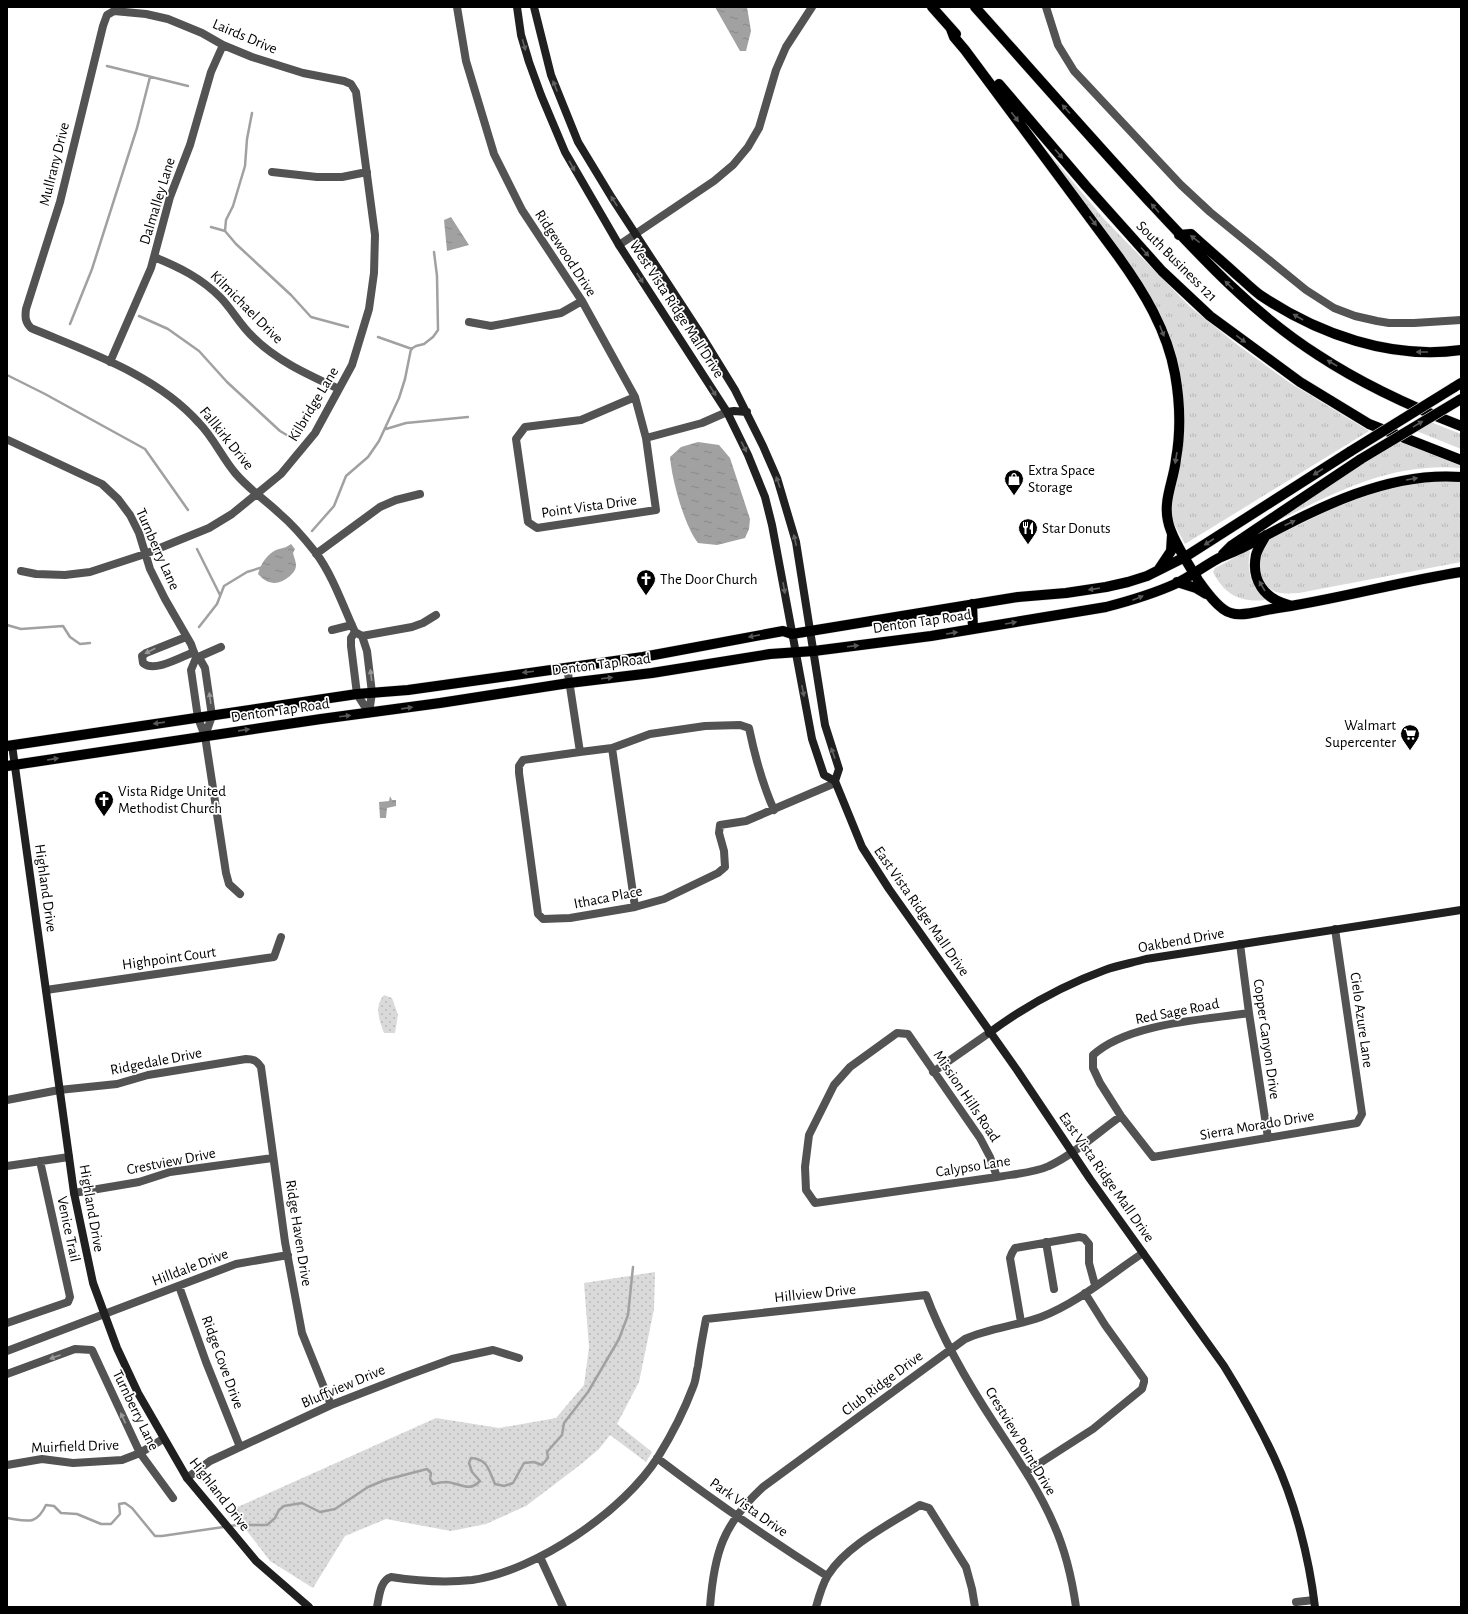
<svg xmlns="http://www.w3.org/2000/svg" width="1468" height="1614" viewBox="0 0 1468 1614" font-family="'Alegreya Sans',sans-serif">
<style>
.grass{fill:url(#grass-tufts)}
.park{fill:url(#park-dots)}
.water{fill:url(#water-ripples)}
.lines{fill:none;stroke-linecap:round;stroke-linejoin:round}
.stream{stroke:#a1a1a1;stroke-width:2.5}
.primary-casing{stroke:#dbdbdb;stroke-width:11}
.street{stroke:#535353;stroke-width:8}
.secondary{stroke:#202020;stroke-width:8}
.primary{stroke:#000;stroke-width:10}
.primary-bridge-casing{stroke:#dbdbdb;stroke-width:11;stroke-linecap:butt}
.primary-bridge{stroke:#000;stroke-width:10}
.oneway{fill:#636363}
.oneway2{fill:#595959}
.oneway3{fill:#989898}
.labels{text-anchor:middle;stroke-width:3.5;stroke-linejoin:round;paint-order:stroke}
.street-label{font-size:15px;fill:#000;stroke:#fff}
.poi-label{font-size:15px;fill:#000;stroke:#fff;text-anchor:start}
</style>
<defs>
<pattern id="grass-tufts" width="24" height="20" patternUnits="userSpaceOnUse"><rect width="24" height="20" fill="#dadada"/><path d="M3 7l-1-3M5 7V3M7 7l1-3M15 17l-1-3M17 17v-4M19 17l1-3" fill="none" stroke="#b9b9b9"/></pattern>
<pattern id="park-dots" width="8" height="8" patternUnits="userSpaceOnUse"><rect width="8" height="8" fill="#dadada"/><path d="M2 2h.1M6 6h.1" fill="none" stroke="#b9b9b9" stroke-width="1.8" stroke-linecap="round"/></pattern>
<pattern id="water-ripples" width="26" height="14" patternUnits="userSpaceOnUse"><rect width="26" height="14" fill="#a1a1a1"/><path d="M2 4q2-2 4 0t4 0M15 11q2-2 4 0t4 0" fill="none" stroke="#898989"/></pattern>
</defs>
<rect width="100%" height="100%" fill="#fff"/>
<path class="grass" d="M1047 151 1105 220 1189 306 1235 343 1290 383 1369 431 1185 544 1173 522 1171 511V500L1182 446 1164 330 1044 153Z
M1428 421 1461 434V449L1414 430Z
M1397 441 1402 443 1404 442 1461 464V468C1387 462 1331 495 1267 526Z
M1461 480V562L1299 593C1285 594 1272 595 1264 582 1257 570 1257 553 1267 542 1275 534 1289 529 1299 525 1328 510 1357 496 1389 487 1412 480 1437 480 1461 480Z
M1249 550 1250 552C1247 565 1249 579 1257 589 1260 593 1263 595 1265 600 1240 603 1224 594 1213 572L1215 568Z"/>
<path class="park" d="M384 995 392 998 398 1015 395 1033H384C379 1020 374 1006 384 995Z
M655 1272 654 1309 639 1382 617 1424 652 1452 646 1462 610 1435 599 1449 580 1465 526 1506 486 1524 451 1531 386 1519 345 1536 313 1588 270 1561 231 1510 436 1418 499 1428 556 1418 584 1385 589 1347 584 1283Z"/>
<path class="water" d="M715 7H747L751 31 746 51H740Z
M451 217 469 245 447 251 444 220Z
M698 442 719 445 730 458 750 519 749 529 745 538 717 545 698 543C684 525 672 480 670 457L681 447Z
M291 544 295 549 293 553C294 557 296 562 296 565 296 570 293 573 290 576 278 586 268 585 258 574 261 564 266 555 276 550 282 548 286 548 291 544Z
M390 796 392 800H396V806L387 808 386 818H380L379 802 389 801Z"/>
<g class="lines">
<path class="stream" d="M107 66 188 86
M211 227 225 231 236 244 291 295 311 317 348 327
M225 231 226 220 233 206 245 166 247 139 252 113
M139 316 168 329 199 351 227 382 280 431 290 437
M70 324 92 269 137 128 150 77
M378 337 412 349
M7 375 45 394 145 449 188 510
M386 429 406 423 468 417
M312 531 334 506 346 476 368 457 379 441 399 398 405 379 411 349 416 346 424 344 433 337 438 330 437 276 434 252
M197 549 220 595
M7 625 21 629 63 626 70 637 80 644 90 643
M199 627 217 604 224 586 247 572 263 567
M7 1518C27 1521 36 1526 46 1505L54 1506 61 1513 77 1514 101 1524H111L120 1514 119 1504 125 1503 132 1508 155 1536H162L237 1525H267L275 1518 279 1510 284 1506 302 1503 320 1512 335 1509 368 1487 385 1480 427 1469 431 1473 430 1479 433 1484C437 1483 442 1482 446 1482 461 1483 468 1493 480 1481L472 1472 469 1463 471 1458C488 1459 489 1471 495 1484L504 1486 513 1483 524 1463 534 1462 542 1465 548 1458 547 1452 562 1435 564 1423 588 1392 619 1339 628 1315 633 1267"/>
<defs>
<path id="primary" d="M932 7 956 34
M975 7C1032 71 1089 136 1147 199 1200 256 1252 313 1318 355 1362 384 1412 407 1461 426
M951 29 954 37 965 50 1118 256C1144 292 1167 330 1175 374 1180 402 1181 431 1176 459 1174 480 1163 500 1168 521 1171 538 1189 565 1198 580 1205 590 1219 610 1231 613 1243 617 1260 611 1272 609 1335 600 1398 582 1461 572
M999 84 1086 186 1162 271 1210 316 1300 382 1369 424 1461 460
M1179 235 1191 234C1206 248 1222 261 1237 275 1244 281 1252 289 1260 295 1318 334 1391 360 1461 350
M1453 388 1461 383
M1266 535C1263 541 1258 548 1256 555 1251 580 1264 599 1289 605
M1223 554 1231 546 1280 513 1361 459
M1159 569 1171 551 1172 535
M1177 582 1196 588 1206 594
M972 604 973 629
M7 746 357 694 408 690 643 657 783 631 792 634 1018 597 1066 593 1106 587 1128 582 1147 576 1185 557 1351 451
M7 766 321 719 440 703 569 683 652 673 770 654 814 651 931 636 1106 607C1129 601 1153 594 1175 584 1190 577 1204 566 1219 558 1228 554 1236 551 1244 547 1311 512 1383 471 1461 477"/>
</defs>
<use href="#primary" class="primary-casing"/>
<path class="street" d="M457 7 466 61 494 154 522 210 582 301 635 397 646 438 656 510 537 528 528 522 516 439 525 427 581 420 635 397
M1046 7 1058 45 1074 71 1181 185 1210 212 1306 290 1334 308 1355 316 1377 321 1389 323H1414L1461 320
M272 172 317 177H342L367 172
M619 245 714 181 733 165 748 147 759 128 776 70 786 47 812 7
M154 257C179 267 201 278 220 297 232 309 240 325 253 337 277 361 309 375 339 389
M469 322 491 326 561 313 582 301
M110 362 151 268 170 197 190 145 211 72 223 45
M646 438 702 423 727 412
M8 440 102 484 118 499 130 515 139 533 150 569 165 599 191 644 196 658 201 661 205 668 212 716 205 736
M316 554 380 507 396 500 420 494
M21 571 36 574 65 575 90 572 145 554 209 528 232 514 281 474 315 433 352 365 369 309 374 273 375 235 356 92 351 84 344 81 303 73 252 57 223 45 202 33 168 19 146 14 114 11 107 15 103 26 60 202 26 309C25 317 25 322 31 328 88 352 157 375 199 423 214 438 222 458 236 474 249 489 265 500 279 513 292 524 305 539 316 553 333 576 343 606 355 632L362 636 367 651 372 693 369 713
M332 630 352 625
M355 632 351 638V646L357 694 369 713
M362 636 412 627 423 623 436 615
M186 637 146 653 142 656 143 663C154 673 181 657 194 652
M221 647 196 658 191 670 198 718 205 736 226 873 229 884 240 894
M567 667 580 752 612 748 650 734 705 726 740 725 749 728C755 757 762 783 774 810
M612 748 635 907
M580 752 523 760 519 766V773L538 914 543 919 570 918 635 907 664 899 718 873 725 867 724 851 719 833 720 825 746 821 835 783
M1240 944 1249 1013 1268 1138
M46 990 274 957 281 937
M1249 1013C1203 1020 1128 1023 1093 1055V1068L1100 1083 1121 1116 1153 1157 1357 1123 1362 1114 1335 929
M933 1072 989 1033
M7 1100 59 1090 117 1084 148 1075 246 1059C254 1059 257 1061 261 1067L285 1242 302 1333 331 1405
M7 1166 69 1157
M997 1177 990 1157 980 1138 908 1034 897 1033 850 1067 834 1085 809 1135 805 1167 806 1190 815 1203 997 1177C1014 1174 1034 1173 1049 1166 1072 1156 1100 1131 1121 1116
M74 1193 139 1182 170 1172 273 1158
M1046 1242 1054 1289
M179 1286 206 1362 240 1447
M1021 1322 1010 1258 1012 1253 1015 1248 1079 1237 1084 1238 1089 1244V1263L1095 1285
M7 1323 68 1302 70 1297 40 1161
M7 1351 236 1264 288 1255
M7 1374 75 1349 92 1350 140 1453 173 1498
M657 1458C712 1500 769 1539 827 1576
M7 1465 42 1459 73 1463 122 1460 140 1453 163 1439
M1026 1472 1093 1429 1142 1389 1144 1382V1379L1105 1325 1085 1293
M187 1478 210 1461 331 1405 403 1377 452 1359 493 1350 519 1358
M540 1557 563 1607
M1296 1602 1314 1600
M377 1607C379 1598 380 1580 391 1577 417 1581 445 1583 472 1580 536 1571 624 1511 658 1457 671 1436 684 1411 693 1387 696 1381 696 1373 698 1366 700 1350 703 1335 706 1319L926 1295C943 1341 969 1385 996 1426 1017 1458 1039 1490 1054 1525 1066 1552 1072 1579 1076 1607
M710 1607C714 1553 723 1524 763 1487L965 1339C989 1328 1016 1326 1041 1317 1078 1303 1111 1274 1143 1253
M816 1607C819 1596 822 1585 828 1575 847 1545 890 1524 920 1505L929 1508 966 1567 972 1589 975 1607"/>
<path class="secondary" d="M517 7 521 35 529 62 541 95 565 152 619 245 727 412 748 455 765 497 772 525 812 739 824 775 835 781
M534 7 551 75 578 142 612 198 700 333 735 390 763 446 777 478 796 542 825 725 839 769 835 781 862 847 889 889 1017 1070 1090 1179 1224 1366C1242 1395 1259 1425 1274 1457 1295 1502 1309 1557 1315 1607
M727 412 734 411 747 412
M12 745 74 1193 93 1283 117 1348 138 1393 187 1478 256 1561 309 1607
M989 1033C1024 1007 1064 985 1105 970 1118 965 1132 963 1146 959L1461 910"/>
<use href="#primary" class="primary"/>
<defs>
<path id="primary-bridge" d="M1351 451 1453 388
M1361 459 1461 399"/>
</defs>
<use href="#primary-bridge" class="primary-bridge-casing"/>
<use href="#primary-bridge" class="primary-bridge"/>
</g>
<defs><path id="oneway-solid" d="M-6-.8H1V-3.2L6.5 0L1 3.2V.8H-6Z"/></defs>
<g class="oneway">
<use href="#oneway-solid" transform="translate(524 45) rotate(74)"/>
<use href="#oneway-solid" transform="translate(555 86) rotate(-112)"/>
<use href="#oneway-solid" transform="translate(572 166) rotate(61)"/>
<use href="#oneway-solid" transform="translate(614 201) rotate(-122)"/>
<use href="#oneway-solid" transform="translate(640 278) rotate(57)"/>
<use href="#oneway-solid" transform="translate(713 391) rotate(58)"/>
<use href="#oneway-solid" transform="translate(744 447) rotate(63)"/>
<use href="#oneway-solid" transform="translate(778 482) rotate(-109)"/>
<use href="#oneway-solid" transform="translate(795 540) rotate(-103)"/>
<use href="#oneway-solid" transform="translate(784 588) rotate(80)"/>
<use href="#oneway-solid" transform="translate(803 691) rotate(79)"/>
<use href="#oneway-solid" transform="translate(833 753) rotate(-110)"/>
</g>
<g class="oneway2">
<use href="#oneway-solid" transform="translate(1066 109) rotate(-132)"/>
<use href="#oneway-solid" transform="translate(1015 117) rotate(53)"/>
<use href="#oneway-solid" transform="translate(1059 154) rotate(49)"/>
<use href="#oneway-solid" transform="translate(1155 208) rotate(-132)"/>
<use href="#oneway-solid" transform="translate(1093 221) rotate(53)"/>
<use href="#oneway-solid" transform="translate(1195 239) rotate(-142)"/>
<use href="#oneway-solid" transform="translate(1145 252) rotate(48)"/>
<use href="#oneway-solid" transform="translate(1229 285) rotate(-136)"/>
<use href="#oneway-solid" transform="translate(1298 317) rotate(-150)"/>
<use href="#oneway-solid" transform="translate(1162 331) rotate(68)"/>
<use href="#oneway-solid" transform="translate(1241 339) rotate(36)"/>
<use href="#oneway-solid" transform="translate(1422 352) rotate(180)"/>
<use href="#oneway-solid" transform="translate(1332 363) rotate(-150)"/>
<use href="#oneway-solid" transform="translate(1418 424) rotate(-31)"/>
<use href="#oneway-solid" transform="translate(1176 458) rotate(99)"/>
<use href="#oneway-solid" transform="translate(1318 472) rotate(147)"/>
<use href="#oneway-solid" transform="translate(1412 479) rotate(-10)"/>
<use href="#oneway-solid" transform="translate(1290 523) rotate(-25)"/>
<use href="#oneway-solid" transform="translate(1209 542) rotate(147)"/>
<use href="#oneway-solid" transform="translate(1262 586) rotate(-120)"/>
<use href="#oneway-solid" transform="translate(1094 589) rotate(172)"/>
<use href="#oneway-solid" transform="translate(1138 598) rotate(-22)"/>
<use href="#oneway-solid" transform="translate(1011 623) rotate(-10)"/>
<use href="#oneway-solid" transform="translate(952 633) rotate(-9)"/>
<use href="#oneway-solid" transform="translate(754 636) rotate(169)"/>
<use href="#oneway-solid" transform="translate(853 646) rotate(-7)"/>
<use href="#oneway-solid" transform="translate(528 672) rotate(173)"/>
<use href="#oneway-solid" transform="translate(607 678) rotate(-7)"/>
<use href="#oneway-solid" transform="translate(407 708) rotate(-8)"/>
<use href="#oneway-solid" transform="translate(345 716) rotate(-7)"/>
<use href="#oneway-solid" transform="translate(159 723) rotate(172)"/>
<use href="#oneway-solid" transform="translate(244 730) rotate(-8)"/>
<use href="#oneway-solid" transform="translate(53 759) rotate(-9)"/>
</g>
<g class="oneway3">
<use href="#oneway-solid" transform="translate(150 651) rotate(153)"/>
<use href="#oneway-solid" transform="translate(371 675) rotate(-97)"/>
<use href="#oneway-solid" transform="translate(210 698) rotate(-98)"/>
<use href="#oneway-solid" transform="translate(55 1357) rotate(160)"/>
<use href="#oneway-solid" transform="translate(123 1418) rotate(-115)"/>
</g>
<defs>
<symbol id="shop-pin" viewBox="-11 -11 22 30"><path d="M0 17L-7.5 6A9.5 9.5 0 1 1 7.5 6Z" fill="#000" stroke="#fff"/><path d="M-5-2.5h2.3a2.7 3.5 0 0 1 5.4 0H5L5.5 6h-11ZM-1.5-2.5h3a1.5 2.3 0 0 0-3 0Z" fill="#fff"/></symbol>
<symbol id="restaurant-pin" viewBox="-11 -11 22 30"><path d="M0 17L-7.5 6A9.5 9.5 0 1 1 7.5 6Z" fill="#000" stroke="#fff"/><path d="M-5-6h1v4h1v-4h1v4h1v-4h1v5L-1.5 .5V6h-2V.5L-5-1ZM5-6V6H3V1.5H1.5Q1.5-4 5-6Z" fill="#fff"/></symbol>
<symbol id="church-pin" viewBox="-11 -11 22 30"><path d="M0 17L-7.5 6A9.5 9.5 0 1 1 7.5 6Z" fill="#000" stroke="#fff"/><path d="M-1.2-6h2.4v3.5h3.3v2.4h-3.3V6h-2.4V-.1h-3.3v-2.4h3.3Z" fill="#fff"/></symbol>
<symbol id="supermarket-pin" viewBox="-11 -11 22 30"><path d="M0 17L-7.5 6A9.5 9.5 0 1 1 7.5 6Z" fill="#000" stroke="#fff"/><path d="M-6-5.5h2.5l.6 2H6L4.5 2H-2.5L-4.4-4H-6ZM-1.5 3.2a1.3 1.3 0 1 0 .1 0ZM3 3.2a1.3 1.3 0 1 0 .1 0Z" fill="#fff"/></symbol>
</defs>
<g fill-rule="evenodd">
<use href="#shop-pin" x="1003" y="468" width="22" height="30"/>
<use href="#restaurant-pin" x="1017" y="517" width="22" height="30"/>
<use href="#church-pin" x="635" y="568" width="22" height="30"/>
<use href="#supermarket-pin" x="1399" y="723" width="22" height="30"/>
<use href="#church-pin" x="93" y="789" width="22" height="30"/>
</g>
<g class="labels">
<g class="street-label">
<text transform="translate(245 36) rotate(23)" y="5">Lairds Drive</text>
<text transform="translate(54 164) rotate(-76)" y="5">Mullrany Drive</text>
<text transform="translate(157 201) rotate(-73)" y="5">Dalmalley Lane</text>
<text transform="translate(566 253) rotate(57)" y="5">Ridgewood Drive</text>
<text transform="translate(1177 261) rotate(45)" y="5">South Business 121</text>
<text transform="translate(247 307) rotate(45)" y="5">Kilmichael Drive</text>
<text transform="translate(677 309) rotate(57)" y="5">West Vista Ridge Mall Drive</text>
<text transform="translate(313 404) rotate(-59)" y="5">Kilbridge Lane</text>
<text transform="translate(227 438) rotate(51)" y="5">Fallkirk Drive</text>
<text transform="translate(589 506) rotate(-8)" y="5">Point Vista Drive</text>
<text transform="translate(158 549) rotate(66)" y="5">Turnberry Lane</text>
<text transform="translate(922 621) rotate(-8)" y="5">Denton Tap Road</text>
<text transform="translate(601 664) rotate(-7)" y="5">Denton Tap Road</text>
<text transform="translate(280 710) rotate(-8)" y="5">Denton Tap Road</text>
<text transform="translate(46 888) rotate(82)" y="5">Highland Drive</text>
<text transform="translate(608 897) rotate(-11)" y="5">Ithaca Place</text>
<text transform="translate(922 911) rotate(55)" y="5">East Vista Ridge Mall Drive</text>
<text transform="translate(1181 940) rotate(-10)" y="5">Oakbend Drive</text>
<text transform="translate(169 958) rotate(-8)" y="5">Highpoint Court</text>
<text transform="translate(1177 1011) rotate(-11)" y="5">Red Sage Road</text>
<text transform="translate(1362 1020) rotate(82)" y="5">Cielo Azure Lane</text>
<text transform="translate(1267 1039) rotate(82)" y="5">Copper Canyon Drive</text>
<text transform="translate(156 1061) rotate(-11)" y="5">Ridgedale Drive</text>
<text transform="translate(967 1096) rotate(56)" y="5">Mission Hills Road</text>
<text transform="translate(1257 1125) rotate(-10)" y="5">Sierra Morado Drive</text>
<text transform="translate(171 1161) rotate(-11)" y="5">Crestview Drive</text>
<text transform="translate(973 1166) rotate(-9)" y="5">Calypso Lane</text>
<text transform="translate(1107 1177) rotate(55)" y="5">East Vista Ridge Mall Drive</text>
<text transform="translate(92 1208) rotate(80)" y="5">Highland Drive</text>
<text transform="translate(69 1229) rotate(78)" y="5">Venice Trail</text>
<text transform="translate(299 1233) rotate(81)" y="5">Ridge Haven Drive</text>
<text transform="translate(190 1267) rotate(-21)" y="5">Hilldale Drive</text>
<text transform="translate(815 1293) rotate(-6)" y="5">Hillview Drive</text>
<text transform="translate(223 1362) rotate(70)" y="5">Ridge Cove Drive</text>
<text transform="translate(882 1383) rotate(-37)" y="5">Club Ridge Drive</text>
<text transform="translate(343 1386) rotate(-23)" y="5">Bluffview Drive</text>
<text transform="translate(136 1410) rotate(64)" y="5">Turnberry Lane</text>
<text transform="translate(1021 1441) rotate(59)" y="5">Crestview Point Drive</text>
<text transform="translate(75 1446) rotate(-2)" y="5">Muirfield Drive</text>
<text transform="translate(220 1494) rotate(52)" y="5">Highland Drive</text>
<text transform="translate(749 1507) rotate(35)" y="5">Park Vista Drive</text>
</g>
<g class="poi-label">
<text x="1028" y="475">Extra Space<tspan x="1028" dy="17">Storage</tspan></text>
<text x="1042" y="533">Star Donuts</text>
<text x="660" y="584">The Door Church</text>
<text x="1396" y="730" text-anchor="end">Walmart<tspan x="1396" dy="17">Supercenter</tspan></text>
<text x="118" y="796">Vista Ridge United<tspan x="118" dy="17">Methodist Church</tspan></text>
</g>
</g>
<rect width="1468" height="1614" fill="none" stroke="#000000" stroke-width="16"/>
</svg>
